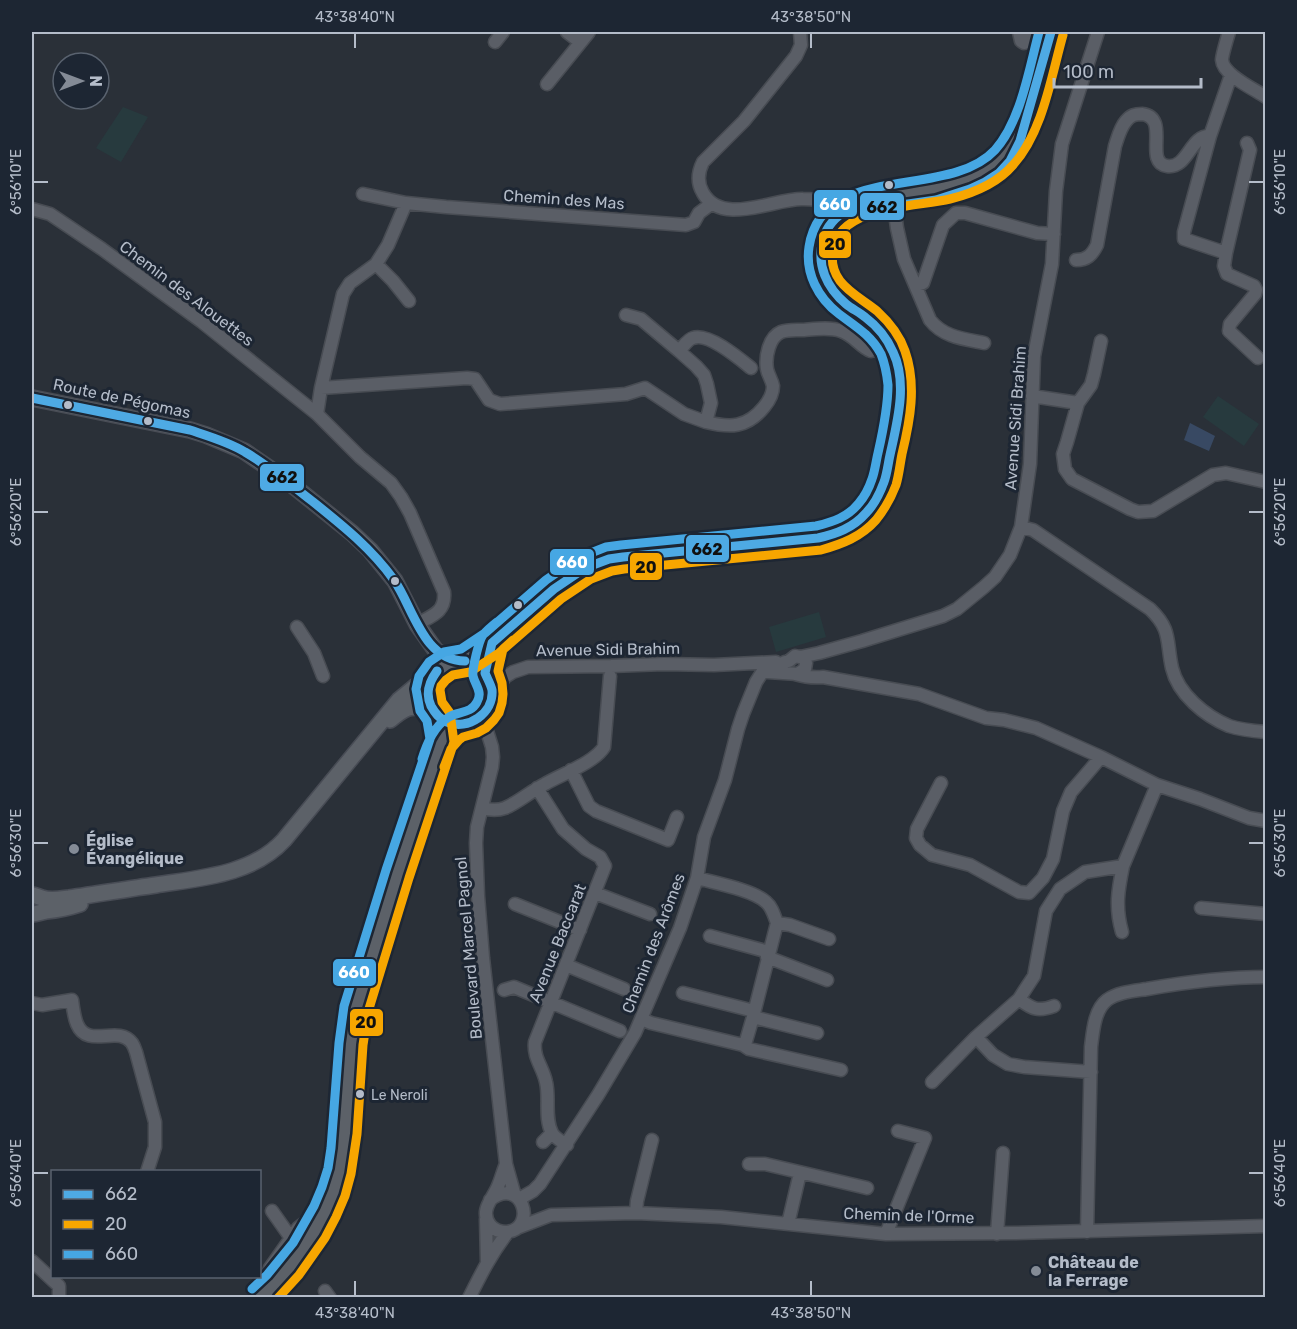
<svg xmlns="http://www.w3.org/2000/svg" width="1297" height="1329" viewBox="0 0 1297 1329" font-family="Rubik,sans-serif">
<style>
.green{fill:#273a3e}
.water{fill:#384963}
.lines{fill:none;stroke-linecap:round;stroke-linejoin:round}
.stream{stroke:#384963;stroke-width:3}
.minor-casing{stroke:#484c53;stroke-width:15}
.major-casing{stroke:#484c55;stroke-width:18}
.minor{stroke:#5a5e66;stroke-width:12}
.major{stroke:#5c6168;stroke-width:15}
.bus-1-casing{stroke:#1d2633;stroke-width:14}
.bus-2-casing{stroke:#1d2633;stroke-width:14}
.bus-3-casing{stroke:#1d2633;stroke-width:14}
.bus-1{stroke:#4eaae4;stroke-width:9}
.bus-2{stroke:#f7a600;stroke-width:9}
.bus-3{stroke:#46a7e3;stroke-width:9}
.ticks{fill:none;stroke:#b4bcc9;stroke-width:2}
.bus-dot{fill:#b4bcc9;stroke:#1d2633;stroke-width:2}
.poi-dot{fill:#848b96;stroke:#1d2633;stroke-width:2}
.labels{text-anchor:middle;stroke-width:6;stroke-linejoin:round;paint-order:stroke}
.bus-label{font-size:14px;fill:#b4bcc9;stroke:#1d2633;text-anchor:start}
.street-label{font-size:16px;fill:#b4bcc9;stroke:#1d2633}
.poi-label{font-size:16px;font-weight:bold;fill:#b4bcc9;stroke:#1d2633;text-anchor:start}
.line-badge{stroke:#1d2633;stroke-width:2}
.badge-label{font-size:16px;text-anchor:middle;font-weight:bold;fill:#fff}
.pale-badge-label{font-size:16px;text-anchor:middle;font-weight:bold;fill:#111}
.neatline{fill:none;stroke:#b4bcc9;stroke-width:2}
.ticks-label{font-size:15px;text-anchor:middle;fill:#b4bcc9}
</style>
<rect width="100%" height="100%" fill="#2a3038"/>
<path class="green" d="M123 107 148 117 121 162 96 148Z
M1218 396 1259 424 1244 446 1203 417Z
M819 612 826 637 776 652 769 627Z"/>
<path class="water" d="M1190 423 1215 436 1209 451 1184 440Z"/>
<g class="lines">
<path class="stream" d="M90 32H125"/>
<defs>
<path id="minor" d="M567 32 580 42
M800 32 801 45 796 56 744 121 703 162C698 172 697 183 703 193 722 227 775 198 803 199 816 199 828 201 840 203L847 210
M1019 32 1021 41 1024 43 1027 42 1030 32
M1229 32C1227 39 1222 55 1222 60 1223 75 1254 89 1266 97
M495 42 503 32
M1231 75 1210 136 1184 232V239L1226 253 1224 266 1227 274 1254 286 1256 290 1255 294 1230 324 1229 331 1258 358
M547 84 589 32
M363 194 406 203
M894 206 897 228 904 259 930 320C943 337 964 339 984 343
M32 209 50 214 102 249 202 322 317 414 360 457 391 483 401 497 410 513 444 592C446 612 432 616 417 624
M1226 253 1250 150 1247 143
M1076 260C1087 260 1092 255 1097 245L1115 146C1118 137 1120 128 1126 121 1131 115 1135 114 1142 114 1171 117 1143 163 1167 166 1188 169 1190 135 1210 136
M376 264 393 281 409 301
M916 285 923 283 943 225 956 213H965L1037 233 1054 234
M860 313 861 329 882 355 886 357H895
M1101 341 1094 374 1091 385 1078 403 1067 442 1063 454 1065 469 1072 479 1130 509 1138 512 1153 511 1213 475 1226 473 1266 482
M679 351C683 347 688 339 693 338 708 332 740 359 751 368
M321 388 467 378 475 379 489 400 500 404 626 394 645 388 684 414 706 422 711 403 707 384 704 375 696 366 679 351 641 319 626 315
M1032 396 1078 403
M317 414 321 388 343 294 350 283 376 264 388 245 406 203 446 207 686 225 694 222 699 213 711 204
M706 422C730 428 747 428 764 407 769 401 773 394 773 386 772 380 768 375 767 369 765 357 769 337 781 332 788 329 797 330 804 330 816 329 830 327 841 331 854 335 860 347 871 351L877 348
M1021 527 1033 530 1150 609C1172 630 1166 641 1172 668 1178 694 1205 716 1229 726 1241 730 1253 731 1266 732
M297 627 314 653 323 676
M789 661 795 656 800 657 819 653 862 641 943 616 957 609 984 587 995 577 1010 555 1021 527 1030 464 1034 356 1052 264 1056 191 1062 144 1098 32
M768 672 798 674 805 669 806 663
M795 674C805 677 813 678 823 677L919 694 986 718 1004 720 1036 728 1101 757 1157 785 1200 799 1249 818 1266 821
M487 677H505
M492 695 505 677 513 672 528 667 611 666 664 664 714 665 776 662
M485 713 487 731 492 747 493 757 492 767 477 827 476 843 478 896 483 958 506 1164 515 1196
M471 723 487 731
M571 770 589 806 596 811 668 840 677 817
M941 783 917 829 916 838 920 845 932 855 970 865 1019 892 1029 893 1043 878 1053 859 1063 811 1071 792 1101 757
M537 788 563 829 586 849 600 857 605 866 535 1042C533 1058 543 1067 546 1082 550 1098 544 1118 552 1133 555 1138 562 1142 567 1145
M482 808C489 810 497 811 505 808 519 802 531 791 545 784 562 774 594 763 604 747L610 676
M697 878C715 883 753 890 766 902 772 907 774 915 777 923L753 1017 746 1041 743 1045
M595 893 650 914
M515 904 580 930
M1201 908 1266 914
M777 923 790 925 829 939
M1122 932C1115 907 1118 890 1123 866
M710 936 769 952
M767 957 827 980
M566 965 624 989
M504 990 514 987 620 1031
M683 993 754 1011
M1019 999C1032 1009 1038 1012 1054 1006
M32 1003 42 1005 72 1000C73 1008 74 1017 77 1024 88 1050 118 1024 132 1043 134 1046 135 1049 136 1052L155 1122V1147L147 1172
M753 1017 817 1033
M641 1019 651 1023 743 1045 749 1049 841 1070
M976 1037 993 1055 1008 1064 1024 1067 1091 1072
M932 1082 976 1037 1019 999 1034 976 1046 911 1060 889 1085 872 1123 866 1157 785
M543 1142 552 1133
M749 1164H765L867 1188
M519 1199 533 1191 540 1184 598 1095 635 1033 680 928 697 878 704 837 725 780 738 729 743 714 756 682 763 671 768 668 778 666 785 662
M490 1200C522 1175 538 1228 507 1232 500 1232 494 1230 490 1225 479 1210 493 1199 498 1186 501 1179 503 1171 506 1164
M272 1211 291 1238
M636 1213 637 1201 652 1140
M486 1219 487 1261
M788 1224 800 1173
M517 1228 551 1215 636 1213 721 1217 886 1234 1014 1233 1266 1226
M1087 1232 1091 1047C1093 1032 1094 1010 1107 1000 1118 992 1134 991 1147 989 1186 982 1225 977 1266 977
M886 1234 925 1138 898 1131
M997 1234 1003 1153
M32 1261 59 1286V1298
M325 1291 330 1298
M262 1297 270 1268 298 1228 307 1221 323 1214
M469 1298C481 1274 492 1252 508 1232"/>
<path id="major" d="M1025 127 1051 32
M32 398 190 430 206 435 244 451 286 480 352 533 370 550 395 581 417 624 436 651 456 661
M465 661 492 643 554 589 585 568 609 559 623 557 818 538C854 531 872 514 885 480 891 445 907 392 896 359 891 346 883 334 873 325 851 303 818 294 820 256 820 247 822 238 827 230 838 213 856 203 876 199 912 192 964 192 994 168 1009 155 1018 136 1027 119
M428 693a32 32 0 1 1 64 0a32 32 0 1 1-64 0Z
M390 720C408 705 409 707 431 707
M32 895C35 895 38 897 42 898 50 901 60 899 69 898 98 894 127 889 156 885 200 878 252 875 284 840L399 700 416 686 430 681
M32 914C37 914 40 912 46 911 58 910 68 908 80 904
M260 1298C303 1261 332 1209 343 1154 346 1136 346 1118 347 1100 350 1062 352 1024 362 987 365 972 372 958 376 944 395 880 416 816 437 752L442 740 458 725"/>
</defs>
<use href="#minor" class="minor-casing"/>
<use href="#major" class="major-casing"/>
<use href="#minor" class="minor"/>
<use href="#major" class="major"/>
<defs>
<path id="bus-1" d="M32 398 190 430C208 436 229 442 245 452 269 466 290 484 312 501 342 525 371 548 394 580 413 607 423 661 465 661
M437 671C429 682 425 693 431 706 435 713 439 719 447 722 468 731 494 713 492 690 491 685 487 678 485 673
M485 673 492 643 554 589 585 568 609 559 623 557 818 538C836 534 853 528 866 513 874 505 880 493 884 482 887 474 888 464 890 455 897 423 908 383 893 352 887 338 877 326 865 317 859 312 852 309 846 304 827 288 816 265 823 240 826 227 836 215 849 210L901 205 936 200 970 189 985 182 999 173 1010 161 1020 141 1051 32"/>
<path id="bus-2" d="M444 767 451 749 459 740 463 737 477 733 486 728 494 720 499 713 502 703 503 694 502 683 498 671 503 649 513 640
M278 1298 299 1275 325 1238 336 1217 345 1196 351 1174 357 1134 363 1045 368 1012 409 878 454 742 450 713 442 702 440 690 441 686 446 680 453 675 470 672 499 653 561 599 591 579 612 571 624 569 821 550C842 544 861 537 876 520 884 510 891 498 896 485 899 475 900 464 902 454 910 421 917 385 905 351 900 336 889 322 877 311 856 294 827 283 833 249 841 205 916 207 950 199 974 193 997 184 1013 165 1043 132 1051 77 1063 35"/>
<path id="bus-3" d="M422 759C427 743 434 726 449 717 458 711 471 714 477 702 483 692 475 685 473 676 472 669 479 640 483 635 487 630 492 626 497 622
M252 1289 267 1275 293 1243 314 1206 322 1187 328 1168 331 1148 339 1043 344 1006 386 870 430 739 427 721 420 711 416 689 419 676 429 662 444 652 461 649 485 633 546 580 578 558 606 547 621 545 816 526C833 522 848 517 859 503 865 496 869 488 872 479 875 471 876 461 878 453 883 431 888 408 888 385 887 375 885 364 881 354 871 335 855 326 839 314 818 298 805 273 809 247 822 160 948 201 995 150 1021 121 1029 69 1039 32"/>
</defs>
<use href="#bus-1" class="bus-1-casing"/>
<use href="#bus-2" class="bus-2-casing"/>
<use href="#bus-3" class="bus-3-casing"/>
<use href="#bus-1" class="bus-1"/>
<use href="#bus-2" class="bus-2"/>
<use href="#bus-3" class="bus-3"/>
</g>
<path class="ticks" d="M355 33V48M811 33V48M33 182H48M1249 182H1264M33 512H48M1249 512H1264M33 843H48M1249 843H1264M33 1173H48M1249 1173H1264M355 1281V1296M811 1281V1296"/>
<g class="bus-dot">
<circle cx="889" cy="185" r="5"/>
<circle cx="68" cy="405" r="5"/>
<circle cx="148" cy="421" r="5"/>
<circle cx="395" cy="581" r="5"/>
<circle cx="518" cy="605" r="5"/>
<circle cx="360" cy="1094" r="5"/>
</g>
<g class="poi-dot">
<circle cx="74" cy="849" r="6"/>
<circle cx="1036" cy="1271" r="6"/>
</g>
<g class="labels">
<g class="bus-label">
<text x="371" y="1100">Le Neroli</text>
</g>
<g class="street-label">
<text transform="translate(564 199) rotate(4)" y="6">Chemin des Mas</text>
<text transform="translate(187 293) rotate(37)" y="6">Chemin des Alouettes</text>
<text transform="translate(122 398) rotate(12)" y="6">Route de Pégomas</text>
<text transform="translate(1015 418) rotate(-86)" y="6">Avenue Sidi Brahim</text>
<text transform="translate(608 649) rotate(-1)" y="6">Avenue Sidi Brahim</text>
<text transform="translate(557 943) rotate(-68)" y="6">Avenue Baccarat</text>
<text transform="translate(653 943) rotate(-69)" y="6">Chemin des Arômes</text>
<text transform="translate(468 948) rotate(-95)" y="6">Boulevard Marcel Pagnol</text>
<text transform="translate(909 1215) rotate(2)" y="6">Chemin de l'Orme</text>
</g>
<g class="poi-label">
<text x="86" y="846">Église<tspan x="86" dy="18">Évangélique</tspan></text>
<text x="1048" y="1268">Château de<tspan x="1048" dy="18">la Ferrage</tspan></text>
</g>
</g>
<g class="line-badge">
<rect x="813" y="189" width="45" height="29" rx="6" fill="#46a7e3"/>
<rect x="859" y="192" width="46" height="29" rx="6" fill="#4eaae4"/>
<rect x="818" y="230" width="34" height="29" rx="6" fill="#f7a600"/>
<rect x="259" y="463" width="46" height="29" rx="6" fill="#4eaae4"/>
<rect x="685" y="534" width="45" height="29" rx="6" fill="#4eaae4"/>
<rect x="549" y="548" width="46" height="28" rx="6" fill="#46a7e3"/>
<rect x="629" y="552" width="34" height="29" rx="6" fill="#f7a600"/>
<rect x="332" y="958" width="45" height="29" rx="6" fill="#46a7e3"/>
<rect x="349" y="1008" width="35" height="29" rx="6" fill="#f7a600"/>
</g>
<g class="badge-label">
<text x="835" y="210">660</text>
<text x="572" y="568">660</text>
<text x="354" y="978">660</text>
</g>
<g class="pale-badge-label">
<text x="882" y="213">662</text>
<text x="835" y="250">20</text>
<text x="282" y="483">662</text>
<text x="707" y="555">662</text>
<text x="646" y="573">20</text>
<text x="366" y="1028">20</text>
</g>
<rect width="1297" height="1329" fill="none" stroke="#1d2633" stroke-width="66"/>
<rect x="51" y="1170" width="210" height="108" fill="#1d2633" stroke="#59626f" stroke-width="1.5"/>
<rect x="63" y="1190" width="30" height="9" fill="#4eaae4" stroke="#59626f" stroke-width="1.5"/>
<text x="105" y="1200" font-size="18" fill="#b4bcc9">662</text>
<rect x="63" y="1220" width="30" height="9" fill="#f7a600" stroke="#59626f" stroke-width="1.5"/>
<text x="105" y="1230" font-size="18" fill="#b4bcc9">20</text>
<rect x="63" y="1250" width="30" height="9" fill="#46a7e3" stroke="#59626f" stroke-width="1.5"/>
<text x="105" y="1260" font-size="18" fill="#b4bcc9">660</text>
<g transform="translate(81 81) rotate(90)"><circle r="28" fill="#1d2633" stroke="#59626f" stroke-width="1.5"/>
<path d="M0-4.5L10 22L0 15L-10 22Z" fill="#848b96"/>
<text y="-9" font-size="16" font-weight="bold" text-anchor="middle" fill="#b4bcc9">N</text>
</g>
<path d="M1054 78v9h147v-9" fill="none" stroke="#b4bcc9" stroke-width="3"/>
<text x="1063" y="78" font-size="18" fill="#b4bcc9" stroke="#1d2633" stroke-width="4.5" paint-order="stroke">100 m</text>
<rect x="33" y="33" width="1231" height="1263" class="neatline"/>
<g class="ticks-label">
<text x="355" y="22">43°38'40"N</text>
<text x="811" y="22">43°38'50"N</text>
<text transform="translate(1280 182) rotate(-90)" y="5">6°56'10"E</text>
<text transform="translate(16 182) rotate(-90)" y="5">6°56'10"E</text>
<text transform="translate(1280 512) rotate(-90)" y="5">6°56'20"E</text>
<text transform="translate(16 512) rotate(-90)" y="5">6°56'20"E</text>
<text transform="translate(1280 843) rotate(-90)" y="5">6°56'30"E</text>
<text transform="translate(16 843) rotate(-90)" y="5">6°56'30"E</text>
<text transform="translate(1280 1173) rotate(-90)" y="5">6°56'40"E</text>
<text transform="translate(16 1173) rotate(-90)" y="5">6°56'40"E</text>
<text x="355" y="1318">43°38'40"N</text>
<text x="811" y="1318">43°38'50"N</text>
</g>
</svg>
